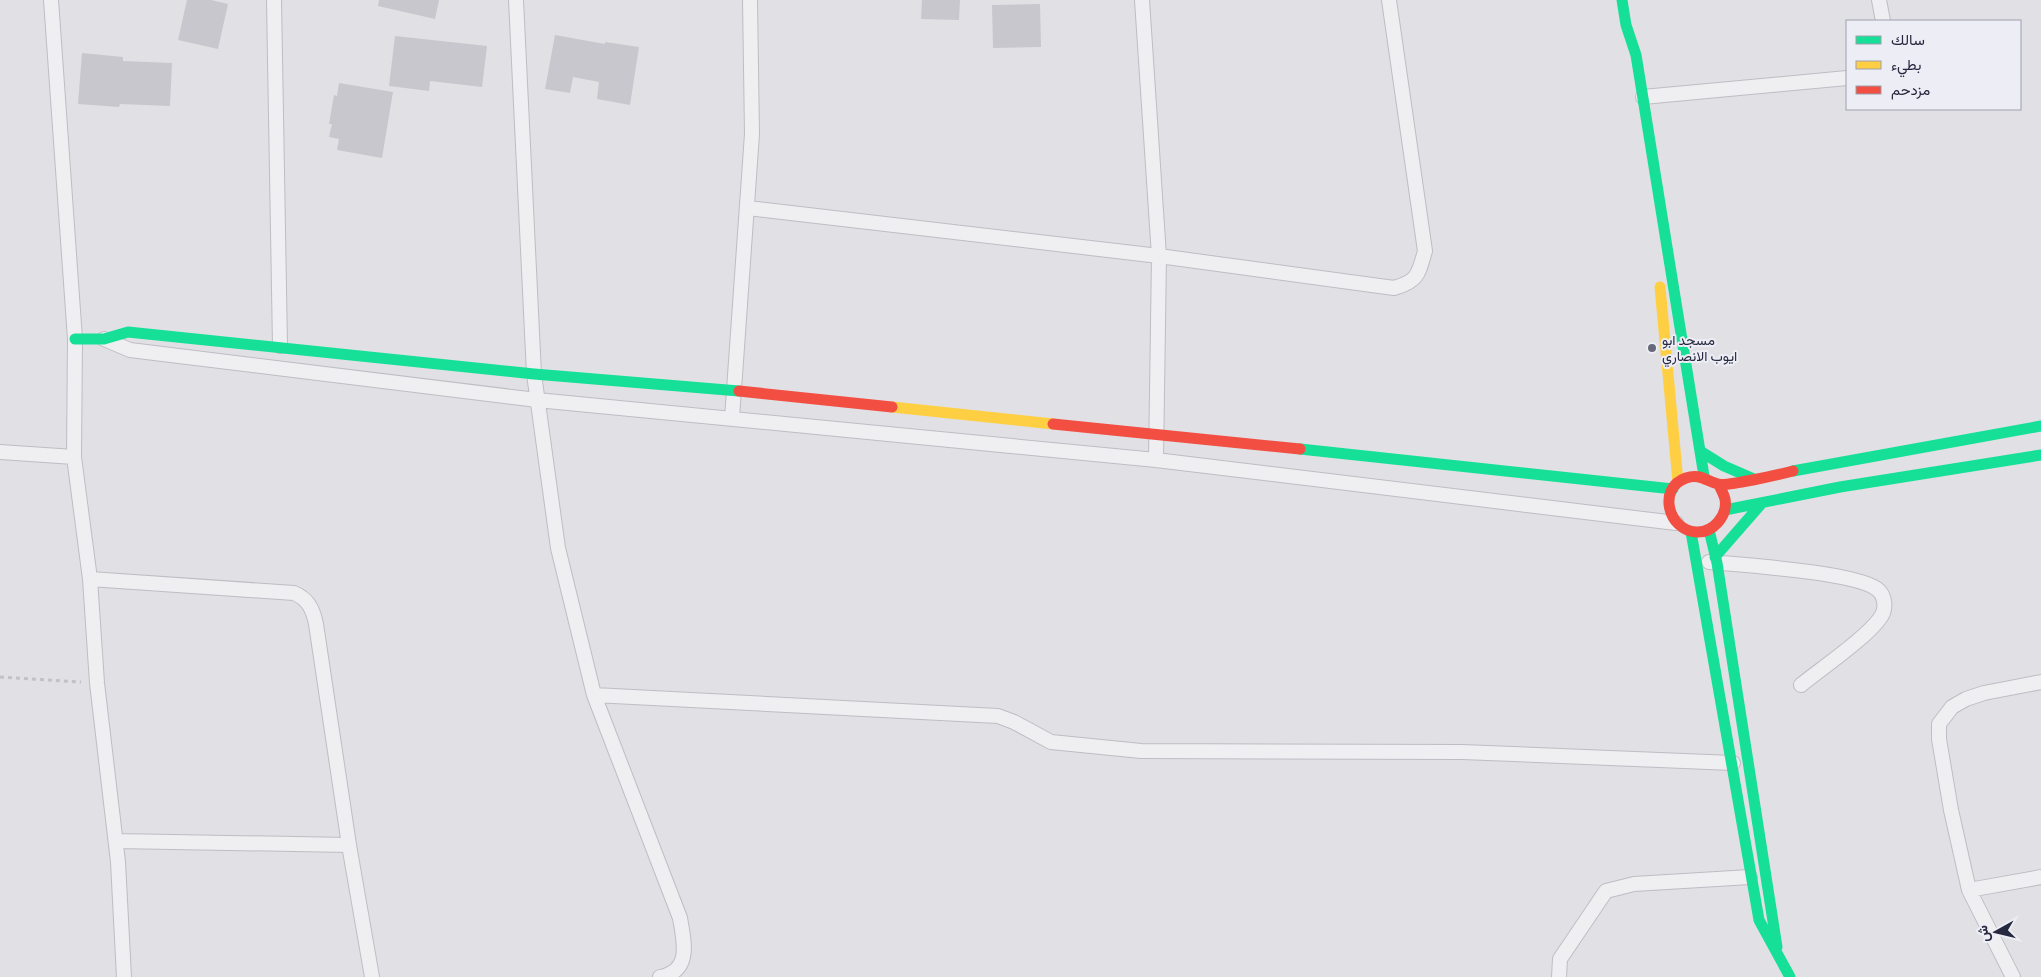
<svg xmlns="http://www.w3.org/2000/svg" width="2041" height="977" viewBox="0 0 2041 977" font-family="'PT Sans Narrow',Vazirmatn,sans-serif">
<style>
.building{fill:#c7c7cd}
.lines{fill:none;stroke-linecap:round;stroke-linejoin:round}
.street-casing{stroke:#bdbdc3;stroke-width:16}
.path{stroke:#c1c1c7;stroke-width:3;stroke-dasharray:4 4;stroke-linecap:butt}
.street{stroke:#efeff2;stroke-width:14}
.fast{stroke:#16e098;stroke-width:11}
.slow{stroke:#ffcf43;stroke-width:11}
.jam{stroke:#f24e42;stroke-width:11}
.poi-dot{fill:#676879;stroke:#edeef5;stroke-width:2}
.labels{text-anchor:middle;stroke-width:4;stroke-linejoin:round;paint-order:stroke}
.poi-label{font-size:14px;fill:#26283f;stroke:#edeef5;text-anchor:start}
</style>
<rect width="100%" height="100%" fill="#e0e0e5"/>
<path class="building" d="M187 0H211L228 4 218 49 178 40Z
M379 0H439L435 19 378 6Z
M922 0H960L959 20 921 19Z
M1040 4 1041 47 993 48 992 5Z
M555 35 605 44V42L639 47 630 105 597 99 599 82 573 77 570 93 545 89Z
M395 36 487 46 482 87 430 81 429 91 389 86Z
M82 53 123 57V61L172 63 170 106 120 104 119 107 78 104Z
M339 83 393 92 382 158 337 150 339 139 329 137 332 124H329L334 95 337 96Z"/>
<g class="lines">
<defs>
<path id="street" d="M51 0 75 339 74 457
M274 0 280 346
M516 0 534 374 558 548 594 695 680 918C684 942 692 971 660 977
M1142 0 1159 256 1156 460
M1879 0 1883 21
M1643 97 1847 78
M748 208 1159 256 1394 288C1418 281 1418 275 1425 251L1389 0
M104 339 130 350 537 400 1156 460 1676 523
M732 418 752 134 750 0
M0 452 74 457 90 579 97 683 118 862 124 977
M1709 562C1742 565 1854 572 1877 589 1884 594 1886 605 1883 613 1875 632 1819 670 1801 685
M90 579 294 593C308 599 313 609 316 624L349 845 372 977
M594 695 998 716 1014 722 1051 742 1141 751 1462 752 1733 763
M116 841 349 845
M1969 890 2041 877
M1559 977 1560 959 1606 891 1634 884 1750 877
M2013 977 1969 890 1951 810 1939 739V724L1952 707 1966 699 1984 693 2041 682"/>
</defs>
<use href="#street" class="street-casing"/>
<path class="path" d="M0 677 81 682"/>
<use href="#street" class="street"/>
<path class="fast" d="M1622 0 1626 25 1636 55 1704 476
M75 339H104L128 332 534 374 739 391
M1300 449 1673 489
M1700 451 1724 466 1754 479
M1793 471 2041 426
M1725 510 1840 487 2041 455
M1709 530 1717 563 1777 947
M1691 532 1759 920 1790 977
M1715 557 1762 503"/>
<path class="slow" d="M1660 287 1678 482
M892 407 1053 424"/>
<path class="jam" d="M739 391 892 407
M1053 424 1300 449
M1719 485C1721 489 1724 495 1725 499 1728 516 1713 533 1696 532 1668 530 1657 488 1686 478 1700 473 1706 481 1718 484 1726 487 1781 474 1793 471"/>
</g>
<circle class="poi-dot" cx="1652" cy="348" r="5"/>
<g class="labels">
<g class="poi-label">
<text x="1662" y="345">مسجد ابو<tspan x="1662" dy="16">ايوب الانصاري</tspan></text>
</g>
</g>
<rect x="1846" y="20" width="175" height="90" fill="#edeef5" stroke="#9d9fac"/>
<rect x="1856" y="36" width="25" height="8" fill="#16e098" stroke="#9d9fac"/>
<text x="1891" y="45" font-size="15" fill="#26283f">سالك</text>
<rect x="1856" y="61" width="25" height="8" fill="#ffcf43" stroke="#9d9fac"/>
<text x="1891" y="70" font-size="15" fill="#26283f">بطيء</text>
<rect x="1856" y="86" width="25" height="8" fill="#f24e42" stroke="#9d9fac"/>
<text x="1891" y="95" font-size="15" fill="#26283f">مزدحم</text>
<g transform="translate(1996 932) rotate(262)" stroke="#edeef5" stroke-width="4" paint-order="stroke">
<path d="M0-4L9 19L0 12L-9 19Z" fill="#26283f"/>
<text y="-8" font-size="14" font-weight="bold" text-anchor="middle" fill="#26283f">ش</text>
</g>
</svg>
